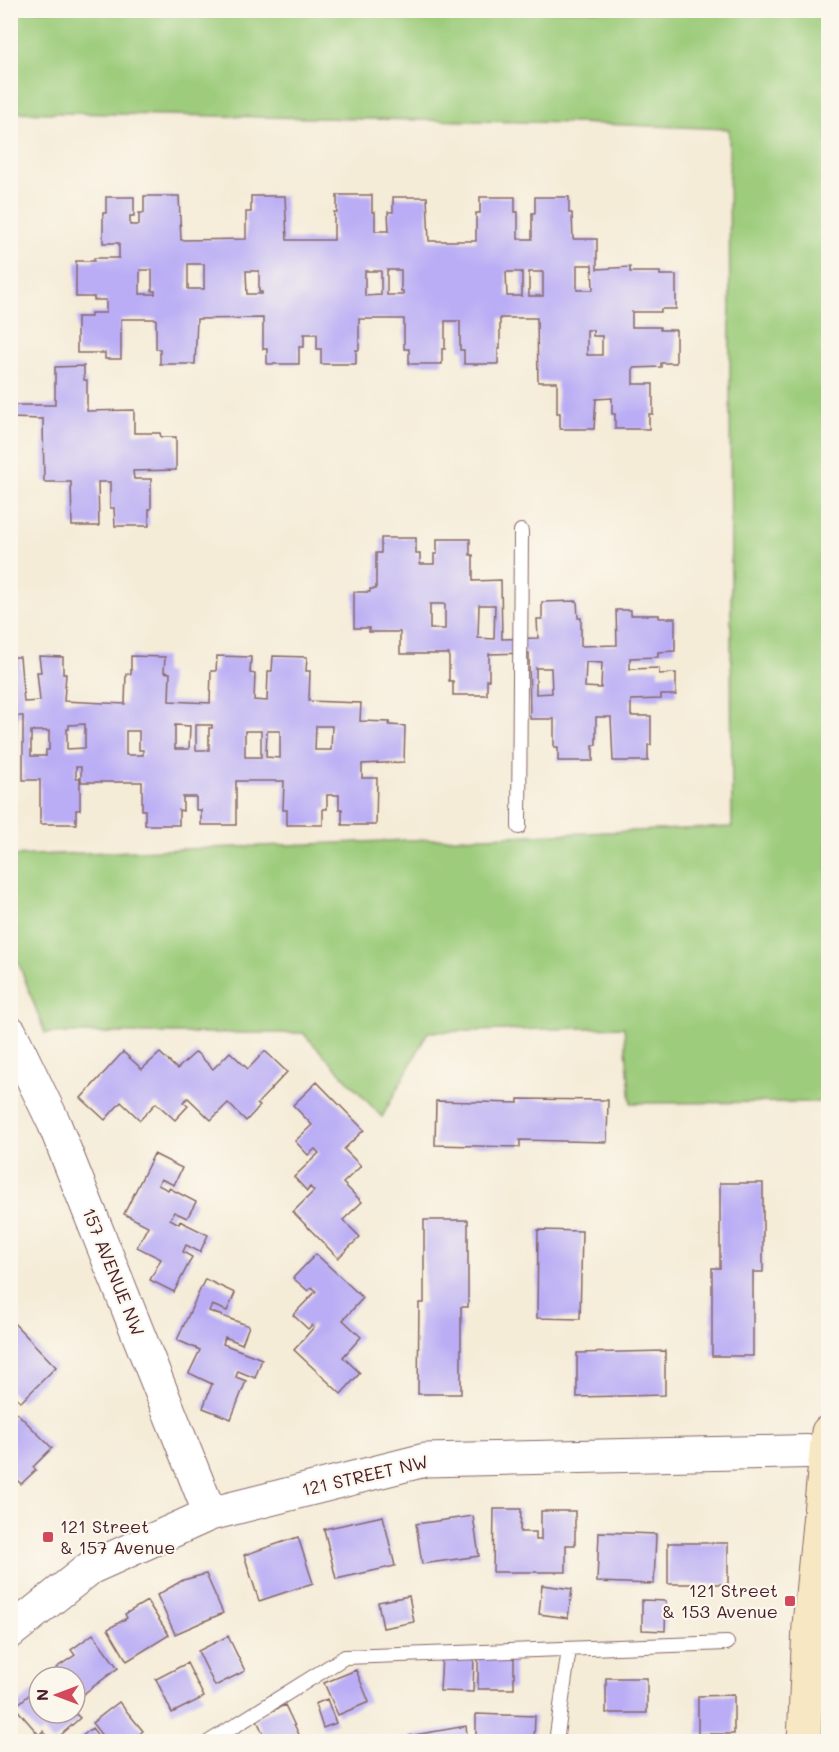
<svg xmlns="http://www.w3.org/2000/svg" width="839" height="1752" viewBox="0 0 839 1752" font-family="Mali,sans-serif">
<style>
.green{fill:#9dcc7b;stroke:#747653;stroke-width:1.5}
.building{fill:#baadf5;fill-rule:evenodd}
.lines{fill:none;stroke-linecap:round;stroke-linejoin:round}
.service-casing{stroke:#866768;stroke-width:16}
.tertiary-casing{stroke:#866768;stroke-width:35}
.secondary-casing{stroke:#866768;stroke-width:35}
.service{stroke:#fff;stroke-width:14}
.tertiary{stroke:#fff;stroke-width:33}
.secondary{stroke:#f7e8c3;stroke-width:33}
.poi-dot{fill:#d1495b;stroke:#fbf7ec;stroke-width:2}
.labels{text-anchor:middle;stroke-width:4.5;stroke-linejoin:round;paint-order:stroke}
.street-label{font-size:18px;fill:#4a1f2b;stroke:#fbf7ec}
.poi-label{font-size:18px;fill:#4a1f2b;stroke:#fbf7ec;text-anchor:start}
</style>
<rect width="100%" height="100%" fill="#fbf7ec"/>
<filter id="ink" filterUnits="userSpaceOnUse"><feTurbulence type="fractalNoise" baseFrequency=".0167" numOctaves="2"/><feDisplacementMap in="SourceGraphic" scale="12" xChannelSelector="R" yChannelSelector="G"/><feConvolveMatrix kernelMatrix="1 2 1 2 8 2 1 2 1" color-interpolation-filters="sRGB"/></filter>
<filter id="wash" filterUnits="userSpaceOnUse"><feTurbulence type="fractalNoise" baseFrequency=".008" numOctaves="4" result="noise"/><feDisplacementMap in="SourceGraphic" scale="24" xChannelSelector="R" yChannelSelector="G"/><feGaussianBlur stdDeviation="1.35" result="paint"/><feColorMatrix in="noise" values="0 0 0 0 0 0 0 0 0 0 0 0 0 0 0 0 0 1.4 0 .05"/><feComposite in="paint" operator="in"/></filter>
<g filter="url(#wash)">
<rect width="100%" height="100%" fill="#f5ecd8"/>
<path class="green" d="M11 10 828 11V1102L631 1103 624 1027 428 1032 382 1117 303 1033H45L11 943V856L732 827 729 129 577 123 11 112Z"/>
<g id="blocks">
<path class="building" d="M337 195H372V212H375V231H389L388 212H393V197H427L429 241H476V213H480V197H515V212H518V239H532V213H535V197H569V213H572L573 239H597V269L630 267V272H660V275H676V309H661V312H632V327H660V330H676V363H661V367L633 368V384H653V414H649V429H615V414H612V398L596 399 594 429H560V413H557V382H538L537 318H500V349H498V364H464V350H460V321H445V349H442V364H409V349H404V319H359V350H356V364H321V349H317V334H304V347H299V364H267V349H263V318L197 319 195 364H160V349H156V319H121V359H105V353H77V317H91V313H106V300H94V297H76V261H94V258H119V243H103V213H106V197H134V216H130V225H139V213H144V196H179L181 240 246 239V212H251V196H285L287 240H334V212H337ZM188 264H204V289H188ZM577 265H592L593 290H577ZM140 270H152V291H155V294H140ZM387 270H401V291H403V295H387ZM246 271H259V292H262V294H247ZM365 271H381V295L365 296ZM506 272H522V296H507ZM529 272H543V296H529ZM587 330H593V336H602V355H587Z
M84 366V380H87V411L134 410V433H160L161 437H176V470L133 471 134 479H151V509H149V526H115L114 508H110V482H98L99 526H72L71 482H44L43 419 10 418V405H55V367Z
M381 538H416V554H420V564H434V554H437V539H470V555H473V581L501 580 502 639 538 638 537 619H542V602L577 601 578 618H581V646L617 645 616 610H631V615H659V618H675V651L658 652V657L630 658V669L659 668V674L676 673V695H661V699L631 700V716H651V745H648V761H613L611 717H596V745H593V761H558V747H554V719H530L529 653 489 654V680H487V695H453V681H449V654H400V632H369V628H354V592H370V589H376V553H381ZM430 604H445V629H430ZM479 605H495L494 639 478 638ZM586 662 602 663 601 688 585 687ZM536 668H551L552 693 536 694Z
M39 656 63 657V674H66L64 701 125 704 126 674H131V656L165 657 164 672 170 673 169 701 210 703 211 671H216L217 656 251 657 250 673 255 674 254 700 267 701 268 671H272L273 656 307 657 306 671H310L309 701 361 703 360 721 390 722 389 725 405 726 404 762 362 764V778H377L376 825H342V809H339V795H327V809H323V825H287V810H283L284 781H236V825H201V810H196V797H183V811L179 810V825H145V810H142V782H81V767H76V778H80V810H76V824H40V780H23V716H17L16 745H10V657H20L24 702 40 701 37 672H41ZM85 724V748L67 749V729H69V725ZM175 725 190 726 189 749H175ZM196 725H212V728H209V750H196ZM316 726H332L331 750H315ZM31 731H49V750H46V756H31ZM126 731H139V750H143V755H126ZM245 731H261V757H245ZM267 731H280V758L266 757Z
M265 1051 287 1072 257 1104 260 1106 246 1121 228 1103 211 1120 188 1098 183 1102 188 1106 175 1120 156 1103 140 1120 121 1102 105 1120 81 1098 123 1052 142 1069 160 1053 177 1069 196 1052 213 1069 230 1052 248 1069Z
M317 1082 364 1130 344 1149 361 1166 343 1183 362 1202 343 1220 360 1237 338 1258 293 1212 314 1191 310 1187 307 1191 294 1177 319 1153 315 1149 308 1155 295 1141 312 1125 293 1105Z
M518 1099 608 1100 607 1142 520 1140V1147L435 1145 436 1101 518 1103Z
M154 1154 182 1168 174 1185 161 1179 158 1185 168 1190 169 1188 196 1202 187 1218 174 1212 170 1219 179 1224 180 1221 208 1235 200 1252 186 1245 183 1252 192 1257 174 1292 150 1280 161 1259 137 1247 148 1226 124 1214Z
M720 1183H763V1272H753V1356H712V1268H720Z
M424 1220H468V1307H461V1394H418L419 1303H424Z
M538 1230 582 1231 580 1319 537 1318Z
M316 1254 363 1298 343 1320 361 1337 343 1357 360 1373 341 1394 294 1350 314 1327 312 1325 308 1329 293 1315 316 1291 312 1287 308 1291 293 1278Z
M205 1279 235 1293 227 1311 212 1305 209 1311 249 1326 242 1344 225 1337 223 1344 262 1359 255 1378 238 1371 236 1377 246 1381 231 1419 203 1408 212 1384 189 1373 200 1350 177 1340Z
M10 1319 56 1367 21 1402 10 1391Z
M665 1351V1395L577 1397V1353Z
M17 1413 52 1448 33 1467 36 1470 21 1484 15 1478 10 1482V1419Z
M494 1509H521L520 1532H536V1540H541V1511H575V1545H566V1572H493Z
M383 1516 395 1566 336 1579 324 1529Z
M473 1516 479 1556 422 1564 416 1524Z
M599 1532 656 1534 654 1584 597 1582Z
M298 1537 313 1583 259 1601 244 1555Z
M668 1543H728V1584H668Z
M206 1574 223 1613 175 1634 157 1595 183 1580Z
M542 1585 572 1589 568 1618 539 1614Z
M409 1596 414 1622 383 1628 378 1602Z
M642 1600 666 1601 665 1631 642 1630Z
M147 1601 169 1635 127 1661 108 1629 127 1618 125 1614Z
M93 1634 118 1668 78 1698 75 1694V1677H63L56 1668 75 1655 71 1650Z
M228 1636 245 1671 215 1686 198 1651Z
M442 1656 474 1658 473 1692 440 1691Z
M478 1657 514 1658V1689H478Z
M187 1663 204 1697 172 1713 156 1679Z
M356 1670 369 1702 338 1715 324 1683Z
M606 1678H647V1713H606Z
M39 1686V1713H75L80 1718 53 1742 43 1731 39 1735 15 1707Z
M734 1695V1734H698V1696Z
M327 1699 336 1723 323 1728 315 1704Z
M119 1702 143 1731 130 1742H107L92 1723Z
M285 1705 302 1741 267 1742 256 1718Z
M476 1714 535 1716 534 1742H476Z
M466 1726 468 1742H409V1736Z
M92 1728 103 1742H75Z"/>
</g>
</g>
<g filter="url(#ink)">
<use href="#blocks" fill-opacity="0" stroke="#866768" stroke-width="1.5"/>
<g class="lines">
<defs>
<path id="service" d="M519 827 521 531
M209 1742 345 1657 727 1643
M556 1742 569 1649"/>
<path id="tertiary" d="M10 1032 54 1123 210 1514
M10 1632 90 1568 210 1514 425 1460 828 1451"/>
<path id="secondary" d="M804 1742 809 1625 828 1432"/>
</defs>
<use href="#service" class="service-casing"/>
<use href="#tertiary" class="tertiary-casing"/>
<use href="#secondary" class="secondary-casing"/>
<use href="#service" class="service"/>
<use href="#tertiary" class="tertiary"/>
<use href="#secondary" class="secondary"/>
</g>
</g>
<g class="poi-dot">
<rect x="42" y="1531" width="12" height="12" rx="3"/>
<rect x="784" y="1595" width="12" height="12" rx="3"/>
</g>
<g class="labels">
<g class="street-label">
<text transform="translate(113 1272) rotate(68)" y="6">157 AVENUE NW</text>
<text transform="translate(365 1476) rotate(-13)" y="6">121 STREET NW</text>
</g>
<g class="poi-label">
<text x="60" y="1533">121 Street<tspan x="60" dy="21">&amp; 157 Avenue</tspan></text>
<text x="778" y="1597" text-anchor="end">121 Street<tspan x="778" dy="21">&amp; 153 Avenue</tspan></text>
</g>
</g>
<rect width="839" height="1752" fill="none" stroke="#fbf7ec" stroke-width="36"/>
<g transform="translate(57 1695) rotate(270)"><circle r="28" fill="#fbf7ec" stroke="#b4a19f" stroke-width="1.5"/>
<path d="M0-4.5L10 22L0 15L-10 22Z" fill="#d1495b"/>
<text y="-9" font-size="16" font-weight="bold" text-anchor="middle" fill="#4a1f2b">N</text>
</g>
</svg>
